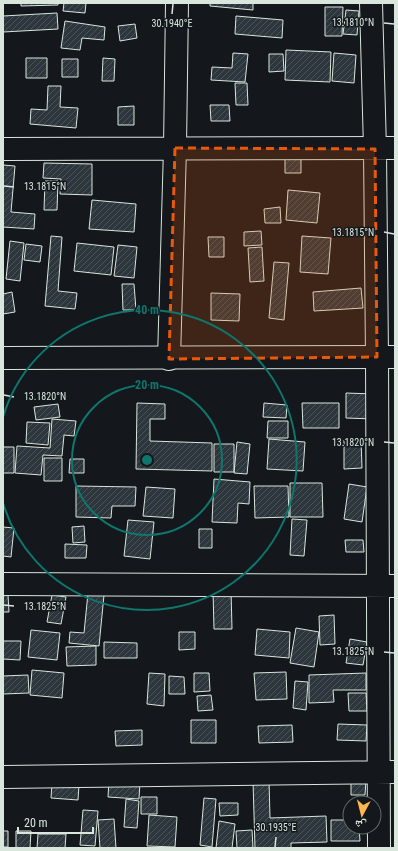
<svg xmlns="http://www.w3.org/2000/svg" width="398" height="851" viewBox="0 0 398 851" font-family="'Roboto Condensed','Noto Naskh Arabic',sans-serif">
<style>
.building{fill:url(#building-hatch);stroke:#d8e6dc}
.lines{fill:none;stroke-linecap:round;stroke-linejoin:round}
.street-casing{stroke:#d8e6dc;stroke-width:24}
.primary-casing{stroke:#d8e6dc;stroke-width:24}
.street{stroke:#14181c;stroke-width:22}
.primary{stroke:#14181c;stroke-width:22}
.marked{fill:#e8590c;fill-opacity:0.2;stroke:#e8590c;stroke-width:3;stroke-dasharray:8 5;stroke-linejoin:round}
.ticks{fill:none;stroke:#d8e6dc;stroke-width:1.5}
.ring{fill:none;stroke:#0f766e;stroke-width:2}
.ticks-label{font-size:10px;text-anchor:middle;fill:#d8e6dc;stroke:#14181c;stroke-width:3;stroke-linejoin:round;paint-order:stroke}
.centre{fill:#0f766e;stroke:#14181c;stroke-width:2}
.ring-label{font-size:12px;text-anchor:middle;font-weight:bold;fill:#0f766e;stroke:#14181c;stroke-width:3;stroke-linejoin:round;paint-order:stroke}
</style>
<defs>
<pattern id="building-hatch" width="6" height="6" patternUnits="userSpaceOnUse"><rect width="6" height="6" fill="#2c363c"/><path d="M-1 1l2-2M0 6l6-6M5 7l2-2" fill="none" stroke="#4a5358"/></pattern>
</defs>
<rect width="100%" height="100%" fill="#14181c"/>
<path class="building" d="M21 3H58V5L21 6Z
M64 3H86L85 13 63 11Z
M210 3H253V10L210 6Z
M325 7H343L342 36H325Z
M346 10 359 11 357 35 343 34Z
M57 13 58 29 3 32V16Z
M236 16 283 20 282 38 235 34Z
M65 21 105 27 104 40 82 38 80 50 61 48Z
M135 24 137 38 120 41 118 26Z
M286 50 331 52 330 82 285 80Z
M233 53 248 54 245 82 211 80 212 67 232 68Z
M334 53 356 55 354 83 332 81Z
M269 54H283L284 71 269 72Z
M26 58H47V78H26Z
M103 58 115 59 114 81H102Z
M62 59H78V77H62Z
M235 83H247L248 105H236Z
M48 86H61L60 107 78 108 76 128 30 124 31 109 47 110Z
M210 105H229L230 121H211Z
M134 106V125H118V107Z
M301 158V173H285V159Z
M44 163 92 164V195L60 194 61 179 43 178Z
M3 165 15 166 11 212 35 214 34 229 3 227Z
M45 181H58L57 210H44Z
M288 190 320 193 317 223 286 220Z
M92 200 136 204 134 232 89 229Z
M280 207 281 223H265L264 209Z
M261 231 262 245 244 246V232Z
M51 236 62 237 58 291 77 293 75 309 45 306Z
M302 236 331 238 328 274 300 272Z
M208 237H224V257H209Z
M10 241 24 243 20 281 6 279Z
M77 243 114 247 111 275 74 271Z
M26 244 42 246 40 262 24 260Z
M118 245 137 247 134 278 114 276Z
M262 247 264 281 250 282 248 248Z
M274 262 289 263 284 320 269 318Z
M122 284H134L136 310H123Z
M361 288 363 308 314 311 313 292Z
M12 292 15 312 3 314V294Z
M211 293 240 294 239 321 211 320Z
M346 393 374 394V419L346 418Z
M137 403 165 404V419H150V441L212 443V471L136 469Z
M264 403 287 405 286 418 263 417Z
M302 403H339V428H303Z
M58 404 60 417 36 420 34 407Z
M52 419 76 421 74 436 64 435 62 456 43 455 41 475 15 473 17 446 50 448Z
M268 421H288V438H267Z
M27 422 50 423 48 445 26 443Z
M269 439 305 442 303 471 267 469Z
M344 440H361L362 468 344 469Z
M237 442 250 444 247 474 234 473Z
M214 444H234V472H214Z
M3 447H14V473H3Z
M44 458H62V481H44Z
M70 459H84V473H69Z
M214 479 250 482 249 504 238 503 237 523 212 522Z
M290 483H322L323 517H290Z
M349 484 367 487 362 522 344 519Z
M76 486 136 487 135 506H112L111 518 76 517Z
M254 486H288L289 517 255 518Z
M146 487 175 489 173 518 143 516Z
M292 519 307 520 304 556 290 555Z
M128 520 154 522 150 559 124 556Z
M84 526 85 542 73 543 72 527Z
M3 527 14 528 11 557 3 556Z
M199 529H212V548H199Z
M345 540H363L364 552H346Z
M65 544 87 545 86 558H65Z
M231 590 232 629H214L213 591Z
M88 593 104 595 99 646 69 643 70 632 84 633Z
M8 595 9 612H3V596Z
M52 595 66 597 61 624 47 622Z
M334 615 335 644 320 645 319 616Z
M296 628 319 632 314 667 290 663Z
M257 629 290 632 289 658 255 655Z
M31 630 60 633 57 660 28 657Z
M179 632H195V649L179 650Z
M350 639 367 642 363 665 346 663Z
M3 641H21L20 660 3 659Z
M104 642 137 643V658H104Z
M96 646V665L67 666 66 647Z
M32 670 64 673 62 698 30 695Z
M286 672 287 699 256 700 254 673Z
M149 673 165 674 164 706 147 704Z
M194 673H209L210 691 194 692Z
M366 673V690H333L334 702 309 703V675Z
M28 675 29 693 3 694V676Z
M169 676 184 677 185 694H169Z
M295 681 308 682 306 710 293 708Z
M348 693H366L367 711H349Z
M211 695 213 710 198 711 197 696Z
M191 720H216V743H191Z
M338 724 367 725 366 741 337 740Z
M292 725 293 742 259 743 258 726Z
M142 730V745L116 746 115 731Z
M351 779 366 780 365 795H351Z
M109 780 140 782 139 799 108 797Z
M269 780 270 818 326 816 327 842 291 843V848H255L253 781Z
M52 783 79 785 78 800 51 798Z
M141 797H157V814H141Z
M204 798 216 799 212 847 200 845Z
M126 799 139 801 137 828 124 827Z
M219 803H238V815L220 816Z
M83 810 98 811 95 846 80 845Z
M149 815 177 817 175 847 147 846Z
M114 819 116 848H100L98 820Z
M331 820H350V827H359L360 841H331Z
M219 821 235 824 232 848H216Z
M252 830 253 848H237L236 831Z
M3 831H8V847H3Z
M16 831H31L30 848H16Z
M38 834H66L65 848H37Z"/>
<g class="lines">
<defs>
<path id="street" d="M371 3 375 149 377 357 379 848
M3 149 395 148
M169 359 175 148 177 3
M3 584 395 586
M3 777 395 772"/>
<path id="primary" d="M3 358 395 357"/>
</defs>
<use href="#street" class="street-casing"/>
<use href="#primary" class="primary-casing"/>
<use href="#street" class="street"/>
<use href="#primary" class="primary"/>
</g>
<path class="marked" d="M175 148 375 149 377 357 169 359Z"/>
<path class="ticks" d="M172 14 173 4M384 23 394 24M4 186 14 187M384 232 394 234M4 395 14 397M384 442 394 443M4 605 14 606M384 652 394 653M275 847 276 837"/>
<g class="ring">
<circle cx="147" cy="460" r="75"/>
<path d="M3 417A150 150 0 1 1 3 503"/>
</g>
<g class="ticks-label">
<text x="353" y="26">13.1810°N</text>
<text x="172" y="27">30.1940°E</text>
<text x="45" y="190">13.1815°N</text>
<text x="353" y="236">13.1815°N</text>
<text x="45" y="400">13.1820°N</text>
<text x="353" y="446">13.1820°N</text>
<text x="45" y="610">13.1825°N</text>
<text x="353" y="655">13.1825°N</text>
<text x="276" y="831">30.1935°E</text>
</g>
<circle cx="147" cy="460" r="6" class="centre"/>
<g class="ring-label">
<text x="147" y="314">40 m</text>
<text x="147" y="389">20 m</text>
</g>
<rect width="398" height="851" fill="none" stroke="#d8e6dc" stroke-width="8"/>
<g transform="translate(362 815) rotate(187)"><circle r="19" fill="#14181c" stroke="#626a69"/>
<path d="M0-3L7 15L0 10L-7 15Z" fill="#ffb74d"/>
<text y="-6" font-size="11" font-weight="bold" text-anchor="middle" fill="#d8e6dc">ش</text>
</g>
<path d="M18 827v6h75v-6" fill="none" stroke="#d8e6dc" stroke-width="2"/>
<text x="24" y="827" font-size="12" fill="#d8e6dc" stroke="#14181c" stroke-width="3" paint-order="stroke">20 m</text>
</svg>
